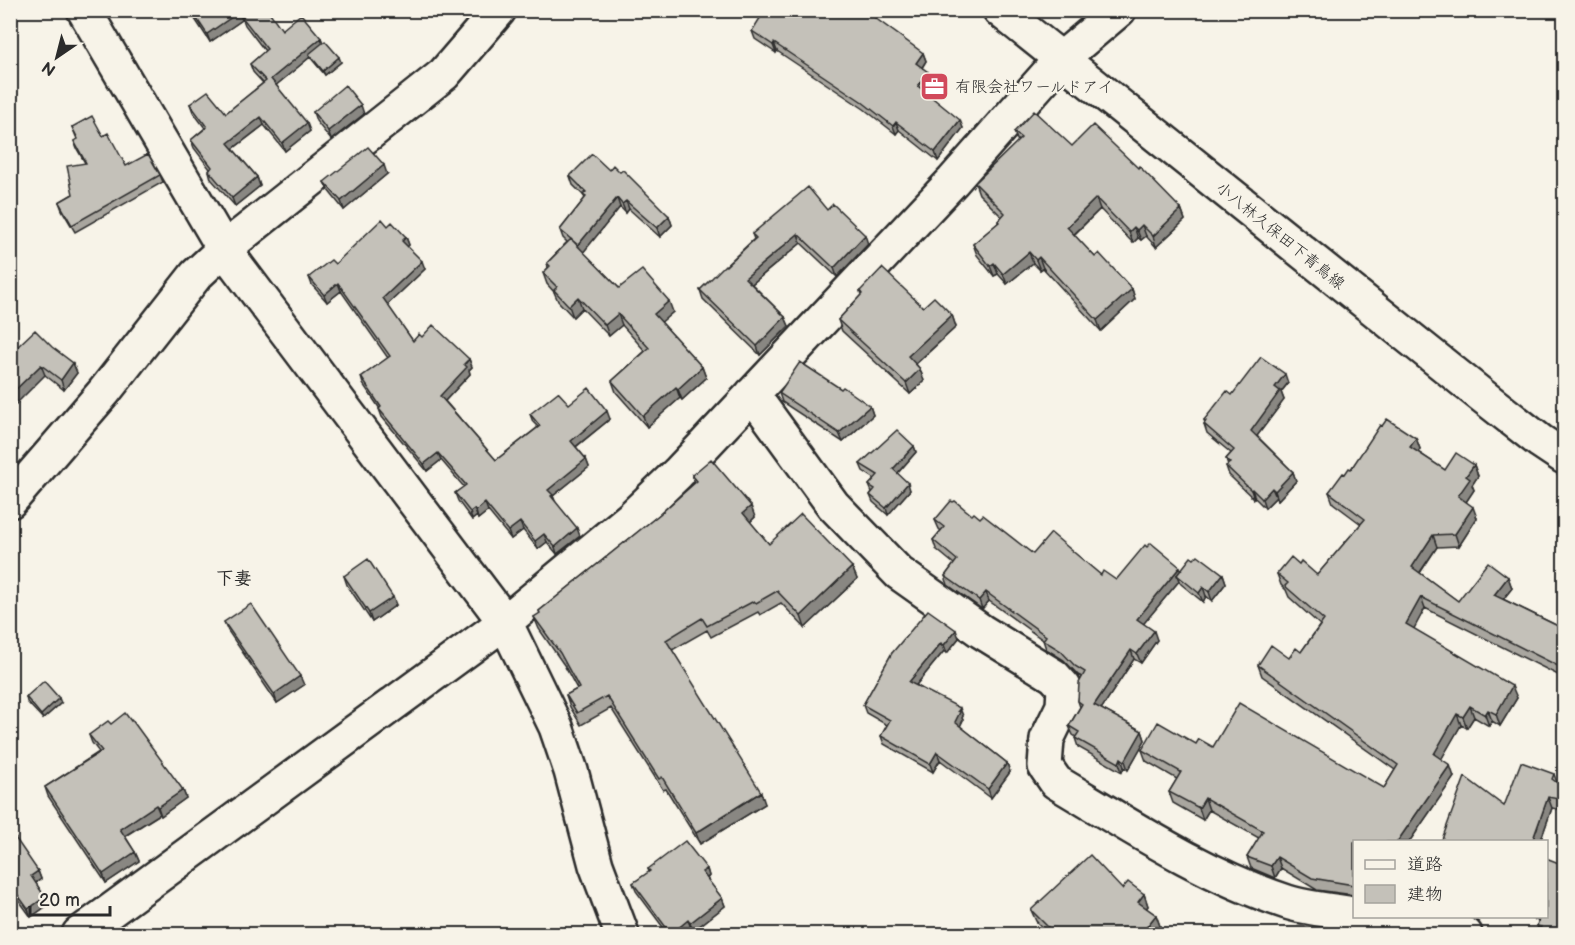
<svg xmlns="http://www.w3.org/2000/svg" width="1575" height="945" viewBox="0 0 1575 945" font-family="'Balsamiq Sans','Klee One',sans-serif">
<style>
.lines{fill:none;stroke-linecap:round;stroke-linejoin:round}
.minor-casing{stroke:#2b2b2b;stroke-width:38}
.major-casing{stroke:#2b2b2b;stroke-width:38}
.minor{stroke:#f7f3e8;stroke-width:33}
.major{stroke:#f7f3e8;stroke-width:33}
.wall{fill:#a9a69f;stroke:#2b2b2b;stroke-width:1.5}
.shaded-wall{fill:#898782;stroke:#2b2b2b;stroke-width:1.5}
.building{fill:#c4c1b9;stroke:#2b2b2b;stroke-width:1.5}
.labels{text-anchor:middle;stroke-width:4.5;stroke-linejoin:round;paint-order:stroke}
.poi-label{font-size:16px;fill:#2b2b2b;stroke:#f7f3e8;text-anchor:start}
.street-label{font-size:16px;fill:#2b2b2b;stroke:#f7f3e8}
.neighbourhood-label{font-size:18px;font-weight:bold;fill:#2b2b2b;stroke:#f7f3e8}
</style>
<rect width="100%" height="100%" fill="#f7f3e8"/>
<filter id="ink" filterUnits="userSpaceOnUse"><feTurbulence type="fractalNoise" baseFrequency=".0167" numOctaves="2"/><feDisplacementMap in="SourceGraphic" scale="12" xChannelSelector="R" yChannelSelector="G"/><feConvolveMatrix kernelMatrix="1 2 1 2 8 2 1 2 1" color-interpolation-filters="sRGB"/></filter>
<g filter="url(#ink)">
<g class="lines">
<defs>
<path id="minor" d="M84 10 224 249 505 622 556 727 571 771 596 865 622 934
M752 394 833 505 899 573 981 631 1054 676 1064 687 1063 706 1047 739 1045 766 1056 782C1130 826 1204 875 1287 902 1308 909 1332 910 1354 914
M10 501 104 392 196 275 224 249 444 74 499 10
M1369 916 1441 927 1465 934
M79 934 505 622 631 518 678 473 953 181 1061 59 1119 10"/>
<path id="major" d="M1000 10 1480 394 1540 441 1564 457"/>
</defs>
<use href="#minor" class="minor-casing"/>
<use href="#major" class="major-casing"/>
<use href="#minor" class="minor"/>
<use href="#major" class="major"/>
</g>
<path class="wall" d="M189 10H238L242 20 210 42Z
M242 17 282 30 321 38 323 43 341 62 325 75 310 57 276 85 310 131 285 151 264 125 233 149 257 177 260 186 235 206 211 179 209 171 210 169 194 148 191 140 205 128 193 112 190 104 226 113 263 83 253 72 250 64 265 51 245 25Z
M752 31 923 53 926 61 922 68 931 80 924 91 963 128 938 161 899 130 896 134 864 109 777 51 776 53 755 39Z
M313 112 364 114 331 140 316 121Z
M72 127 103 136 126 166 160 175 163 182 75 232 62 210 59 202 73 194 85 163 77 149 74 141 77 139Z
M1014 132 1072 146 1181 209 1185 220 1156 247 1146 236 1141 240 1138 238 1133 243 1100 209 1074 235 1095 257 1132 289 1135 299 1101 331 1043 268 1040 270 1033 263 1007 284 998 274 994 276 977 255 973 244 998 223V221L1002 217 979 194 975 183 1018 142Z
M609 170 669 216 672 225 660 237 629 209 626 213 620 207 583 252 619 288 673 312 661 322 702 367 706 378 682 400 680 398 647 427 616 392 612 381 645 351 622 325 609 336 582 308 573 317 558 301 554 292 547 284 543 273 548 268 547 263 567 242 563 238 560 230 585 198 583 195 573 185 570 176Z
M387 174 344 210 328 190 324 182Z
M827 210 868 244 837 277 801 243 752 284 785 317 789 326 760 355 703 299 700 290 754 239 752 234Z
M388 226 406 237 409 245 407 246 425 269 387 305 413 341 422 337 469 359 472 367 469 370 470 374 445 401 496 460 538 427 533 422 530 414 569 404 610 419 576 447 586 459 589 467 553 496 555 502 580 536 557 554 547 542 538 549 523 530 511 539 488 511 478 519 477 516 472 520 458 501 455 493 464 487 441 460 427 471 382 417 379 409H380L363 384 361 377 388 358 341 291 327 302 312 285 309 277 335 264Z
M860 291 923 307 952 315 956 327 916 364 920 369 924 381 910 394 842 331 838 320 861 295Z
M17 347 77 373 64 390 45 375Z
M1288 383 1281 392 1284 400 1257 436 1293 472 1296 481 1278 500 1276 497 1265 508 1255 498 1254 499 1229 475 1226 466 1228 465 1226 459 1231 453 1207 433 1204 424 1205 423 1204 420Z
M841 389 870 406 873 415 843 442 782 402 779 393Z
M1382 426 1416 438 1420 449 1418 452 1445 470 1474 465 1478 476 1472 485 1474 490 1466 502 1477 518 1459 546 1437 547 1420 573 1458 601 1508 577 1512 588 1503 599 1564 629V678L1425 608 1413 629 1517 698 1500 726 1492 721 1489 726 1474 717 1467 728 1461 725 1441 759 1454 777 1409 842H1354V895L1317 890 1281 868 1275 878 1251 868 1247 857 1259 838 1209 810 1203 820 1173 803 1169 792 1177 779 1146 761 1142 750 1196 744 1213 747 1384 788 1395 770 1262 676 1258 665 1289 658 1301 652 1320 625 1289 597 1286 590 1281 585 1277 574 1299 564 1317 575 1361 524 1333 503 1329 492 1345 474 1351 469Z
M914 446 916 452 897 474 910 490 888 515 873 502 870 495 872 492 869 485 875 479 863 471 860 464Z
M692 475 755 517 750 522 769 544 852 567 857 579 805 628 781 603 760 615 758 612 711 637 707 630 672 650 765 804 700 844 666 789 663 790 611 708 581 725 570 707 566 695 577 689 564 665 539 629 534 617 540 614 539 611 660 514 695 483Z
M972 515 980 518 1033 554 1116 580 1181 570 1194 559 1223 574 1226 583 1212 601 1206 596 1203 602 1181 584 1179 581 1143 624 1157 640 1141 663 1134 659 1101 709 1142 731 1145 740 1128 770 1124 767 1122 772 1078 747 1075 738 1076 737 1073 735 1069 726 1080 707 1078 701 1082 677 1078 675 1064 660 1046 649 1043 640 989 601 982 609 948 585 945 576 954 564 936 549 933 540 941 531 939 529 935 520Z
M344 576 396 605 372 622 347 585Z
M224 622 304 685 277 703 228 631Z
M959 638 947 653 944 651 916 685 963 716 962 718 963 720 960 726 1007 763 1010 772 991 798 940 760 933 772 884 744 881 736 887 725 866 713 863 705 892 653Z
M26 697 61 703 43 719 27 702Z
M131 721 183 790 186 798 161 816 160 814 125 836 135 852 139 861 106 883 48 796 45 787 99 752 92 743 89 735 111 724Z
M1554 774 1557 782 1564 788V810L1552 808 1540 842H1441L1504 806Z
M10 838 38 871 41 879 35 882 45 897 48 905 31 917 10 888Z
M648 869H707L709 876 707 879 722 898 725 906 693 931 691 928 683 934H668L636 891 633 883 649 872Z
M1122 889 1144 894 1148 906 1146 908 1156 915 1160 926 1154 934H1048L1036 921 1031 910Z
M1527 916H1546L1564 934H1540L1537 926 1538 921Z"/>
<path class="shaded-wall" d="M239 12 242 20 210 42 207 34Z
M321 38 324 46 309 54 310 57 274 87 271 79Z
M774 43 777 51 776 53 773 45Z
M923 53 926 61 919 72 916 63Z
M339 57 341 62 325 75 323 71Z
M928 72 931 80 921 95 918 86Z
M361 105 364 114 331 140 328 131Z
M261 117 264 125 230 151 228 143Z
M960 120 963 128 938 161 935 152Z
M896 122 899 130 896 134 893 126Z
M307 123 310 131 285 151 282 143Z
M384 165 387 174 344 210 341 201Z
M257 177 260 186 235 206 232 198Z
M617 198 620 207 582 254 578 245Z
M1096 198 1100 209 1070 238 1067 227Z
M626 201 629 209 626 213 622 204Z
M1181 209 1185 220 1156 247 1153 236Z
M669 216 672 225 660 237 657 228Z
M1142 225 1146 236 1141 240 1137 230Z
M1134 227 1138 238 1133 243 1129 232Z
M798 234 801 243 748 287 745 278Z
M865 235 868 244 837 277 834 268Z
M406 237 409 245 405 249 402 241Z
M1029 252 1033 263 1007 284 1003 274Z
M1039 257 1043 268 1040 270 1036 260Z
M422 261 425 269 386 306 383 298Z
M994 263 998 274 994 276 990 266Z
M338 283 341 291 327 302 324 295Z
M1132 289 1135 299 1101 331 1097 320Z
M578 297 582 308 573 317 569 306Z
M669 301 673 312 658 325 654 314Z
M618 314 622 325 609 336 605 325Z
M952 315 956 327 912 367 908 356Z
M785 317 789 326 760 355 757 346Z
M469 359 472 367 469 370 470 374 443 403 440 396Z
M73 363 77 373 64 390 61 380Z
M41 365 45 375 10 410V395Z
M702 367 706 378 682 400 678 389Z
M920 369 924 381 910 394 906 383Z
M1285 374 1288 383 1281 392 1284 400 1254 440 1251 431 1275 387Z
M676 387 680 398 647 427 643 416Z
M870 406 873 415 843 442 839 433Z
M607 411 610 419 574 448 571 441Z
M1416 438 1420 449 1414 458 1410 447Z
M914 446 916 452 895 476 893 469Z
M438 453 441 460 427 471 424 464Z
M586 459 589 467 553 496 556 503 554 504 548 490Z
M1474 465 1478 476 1472 485 1474 490 1462 508 1458 496 1466 476Z
M1293 472 1296 481 1278 500 1275 491Z
M908 483 910 490 888 515 886 508Z
M1272 488 1276 497 1265 508 1262 499Z
M1252 489 1255 498 1254 499 1251 490Z
M485 503 488 511 478 519 476 511Z
M751 506 755 517 747 525 743 513Z
M1473 507 1477 518 1459 546 1455 534Z
M474 509 477 516 472 520 470 512Z
M520 522 523 530 511 539 508 531Z
M577 528 580 536 557 554 555 547Z
M544 534 547 542 538 549 535 541Z
M1433 535 1437 547 1416 578 1412 567Z
M852 567 857 579 805 628 801 616Z
M1180 567 1183 576 1177 575 1179 581 1140 628 1137 619Z
M1223 574 1226 583 1212 601 1209 592Z
M1508 577 1512 588 1498 606 1494 595Z
M1203 587 1206 596 1203 602 1199 593Z
M986 592 989 601 982 609 979 600Z
M393 597 396 605 372 622 369 613Z
M1421 597 1425 608 1410 636 1406 624Z
M956 630 959 638 947 653 944 645Z
M1154 631 1157 640 1141 663 1137 654Z
M941 643 944 651 912 690 909 682Z
M1131 650 1134 659 1098 714 1094 705Z
M300 676 304 685 277 703 274 694Z
M1512 686 1517 698 1500 726 1496 714Z
M59 698 61 703 43 719 41 715Z
M1470 706 1474 717 1467 728 1463 717Z
M960 708 963 716 962 718 963 720 958 731 955 722Z
M1488 710 1492 721 1489 726 1485 715Z
M1457 714 1461 725 1438 765 1434 754Z
M1142 731 1145 740 1128 770 1125 761Z
M937 752 940 760 933 772 930 764Z
M1121 758 1124 767 1122 772 1119 763Z
M1007 763 1010 772 991 798 988 789Z
M1450 765 1454 777 1409 842H1397Z
M183 790 186 798 161 816 158 807Z
M761 792 765 804 700 844 696 833Z
M1548 797 1552 808 1540 842H1532Z
M1205 798 1209 810 1203 820 1199 808Z
M156 805 160 814 123 837 120 829Z
M135 852 139 861 106 883 103 874Z
M1277 857 1281 868 1275 878 1271 866Z
M707 869 709 876 705 880 702 872Z
M38 871 41 879 34 884 31 876Z
M1144 894 1148 906 1142 913 1138 902Z
M45 897 48 905 31 917 28 909Z
M722 898 725 906 693 931 690 923Z
M1156 915 1160 926 1154 934H1141Z
M688 920 691 928 683 934H671Z"/>
<path class="building" d="M191 10H238L239 12 207 34Z
M251 10H268L282 30 301 14 321 38 271 79 307 123 282 143 261 117 228 143 257 177 232 198 209 171 212 167 191 140 207 127 190 104 208 91 226 113 266 81 250 64 267 49 242 17Z
M765 10H864L923 53 916 63 928 72 918 86 960 120 935 152 896 122 893 126 861 101 774 43 773 45 752 31Z
M325 41 339 57 323 71 309 54Z
M345 85 361 105 328 131 313 112Z
M1034 111 1072 146 1093 125 1138 168 1139 166 1181 209 1153 236 1142 225 1137 230 1134 227 1129 232 1096 198 1067 227 1095 257 1099 253 1132 289 1097 320 1039 257 1036 260 1029 252 1003 274 994 263 990 266 973 244 999 222 998 221 1005 213 975 183 1021 138 1014 132Z
M92 116 103 136 108 133 126 166 148 154 160 175 72 225 59 202 73 194 67 166 86 163 74 141 78 139 72 127Z
M368 147 384 165 341 201 324 182Z
M592 154 609 170 613 165 620 172 623 170 669 216 657 228 626 201 622 204 617 198 578 245 560 230 586 197 583 195 586 192 570 176Z
M808 187 827 210 833 204 865 235 834 268 798 234 745 278 785 317 757 346 700 290 725 265 726 266 756 238 752 234Z
M382 219 388 226 392 222 406 237 402 241 422 261 383 298 413 341 419 334 422 337 433 325 469 359 464 364 467 367 440 396 496 460 540 426 530 414 558 392 569 404 589 388 607 411 571 441 586 459 548 490 553 495 551 496 577 528 555 547 544 534 535 541 520 522 508 531 485 503 476 511 474 509 470 512 455 493 466 485 438 453 424 464 379 409 381 407 361 377 390 356 338 283 324 295 309 277 331 260 335 264Z
M571 239 619 288 642 270 669 301 654 314 702 367 678 389 676 387 643 416 612 381 649 348 618 314 605 325 578 297 569 306 554 290 557 287 543 273 550 266 547 263Z
M882 268 923 307 934 297 952 315 908 356 920 369 906 383 838 320 862 294 860 291Z
M35 330 52 347 73 363 61 380 41 365 10 395V340L17 347Z
M1261 357 1285 374 1275 387 1280 391 1251 431 1293 472 1275 491 1272 488 1262 499 1252 489 1251 490 1226 466 1230 463 1226 459 1234 450 1204 424 1206 421 1204 420 1227 391 1232 395Z
M800 362 841 389 843 387 870 406 839 433 779 393Z
M1387 419 1416 438 1410 447 1445 470 1456 453 1474 465 1466 476 1470 479 1458 496 1473 507 1455 534 1433 535 1412 567 1458 601 1488 562 1508 577 1494 595 1564 629 1563 632 1564 633V669L1421 597 1406 624 1512 686 1496 714 1488 710 1485 715 1470 706 1463 717 1457 714 1434 754 1450 765 1397 842H1354V885L1312 878 1277 857 1271 866 1247 857 1263 831 1205 798 1199 808 1169 792 1181 772 1142 750 1158 722 1196 744 1199 739 1213 747 1239 703 1384 788 1398 765 1258 665 1271 645 1289 658 1296 648 1301 652 1324 620 1285 586 1288 583 1277 574 1291 557 1299 564 1301 561 1317 575 1365 519 1329 492 1343 473 1345 474 1349 468 1351 469 1380 425 1382 426Z
M897 430 914 446 893 469 908 483 886 508 870 495 875 489 869 485 878 475 860 464Z
M711 459 751 506 743 513 769 544 801 514 852 567 801 616 777 591 756 603 754 601 707 626 702 618 666 640 761 792 696 833 662 777 659 779 607 696 577 713 566 695 579 688 560 653 534 617 540 613 539 611 660 514 697 481 692 475Z
M951 501 953 502 955 501 972 515 974 513 980 518 983 515 1033 554 1051 533 1101 575 1103 571 1116 580 1145 545 1147 547 1151 543 1180 567 1137 619 1154 631 1137 654 1131 650 1094 705 1142 731 1125 761 1121 758 1119 763 1075 738 1079 732 1069 726 1082 704 1078 701 1079 683 1085 672 1075 666 1061 651 1043 640 1046 636 986 592 979 600 945 576 957 560 933 540 944 527 935 520Z
M1198 555 1223 574 1209 592 1203 587 1199 593 1177 575 1191 557 1194 559Z
M368 559 393 597 369 613 344 576Z
M251 604 300 676 274 694 224 622Z
M928 610 956 630 944 645 941 643 909 682 960 708 958 711 960 712 955 722 1007 763 988 789 937 752 930 764 881 736 890 720 863 705 892 653Z
M44 681 59 698 41 715 26 697Z
M125 713 131 721 132 720 183 790 158 807 156 805 120 829 135 852 103 874 45 787 102 751 89 735 108 721 111 724Z
M1521 762 1554 774 1552 779 1564 788V800L1548 797 1532 842H1441L1465 777 1504 806Z
M14 836 38 871 31 876 45 897 28 909 10 884V838Z
M685 841 707 869 702 872 722 898 690 923 688 920 671 934 633 883 650 871 648 869Z
M1090 855 1122 889 1128 882 1144 894 1138 902 1156 915 1141 934H1055L1031 910Z
M1546 858 1564 865V934H1551L1539 930 1541 927 1537 926 1540 916H1546Z"/>
</g>
<defs>
<symbol id="office-square" viewBox="-11 -11 22 22"><rect x="-9" y="-9" width="18" height="18" rx="4" fill="#d1495b" stroke="#f7f3e8"/><path d="M-6-3h4V-5.5h4V-3h4V5H-6ZM-1-4.5V-3h2v-1.5ZM-6 0V1H6V0Z" fill="#fff"/></symbol>
</defs>
<g fill-rule="evenodd">
<use href="#office-square" x="918" y="70" width="33" height="33"/>
</g>
<g class="labels">
<g class="poi-label">
<text x="955" y="92">有限会社ワールドアイ</text>
</g>
<g class="street-label">
<text transform="translate(1281 235) rotate(39)" y="6">小八林久保田下青鳥線</text>
</g>
<g class="neighbourhood-label">
<text x="234" y="584">下妻</text>
</g>
</g>
<rect width="1575" height="945" fill="none" stroke="#f7f3e8" stroke-width="36"/>
<rect x="18" y="18" width="1539" height="909" fill="none" stroke="#2b2b2b" stroke-width="2" filter="url(#ink)"/>
<rect x="1353" y="840" width="195" height="78" fill="#f7f3e8" stroke="#a5a39c" stroke-width="1.5"/>
<rect x="1365" y="860" width="30" height="9" fill="#f7f3e8" stroke="#a5a39c" stroke-width="1.5"/>
<text x="1407" y="870" font-size="18" fill="#2b2b2b">道路</text>
<rect x="1365" y="885" width="30" height="18" fill="#c4c1b9" stroke="#a5a39c" stroke-width="1.5"/>
<text x="1407" y="900" font-size="18" fill="#2b2b2b">建物</text>
<g transform="translate(57 57) rotate(215)" stroke="#f7f3e8" stroke-width="4.5" paint-order="stroke">
<path d="M0-4.5L10 22L0 15L-10 22Z" fill="#2b2b2b"/>
<text y="-9" font-size="16" font-weight="bold" text-anchor="middle" fill="#2b2b2b">N</text>
</g>
<path d="M30 906v9h80v-9" fill="none" stroke="#2b2b2b" stroke-width="3"/>
<text x="39" y="906" font-size="18" fill="#2b2b2b" stroke="#f7f3e8" stroke-width="4.5" paint-order="stroke">20 m</text>
</svg>
